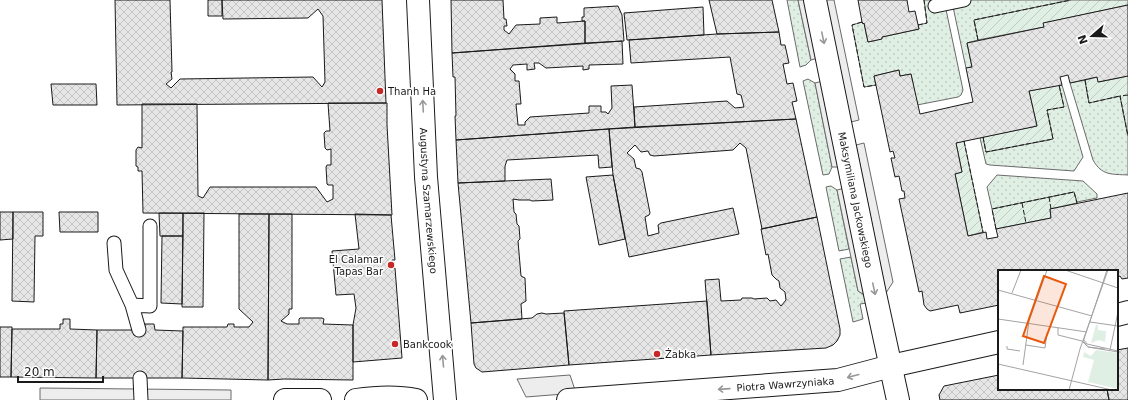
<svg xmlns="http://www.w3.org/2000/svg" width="1128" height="400" viewBox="0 0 1128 400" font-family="'DejaVu Sans',sans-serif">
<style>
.grass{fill:url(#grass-dots);stroke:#6a6a6a}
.garden{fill:url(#garden-furrows);stroke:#6a6a6a}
.parking{fill:#ededed;stroke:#6a6a6a}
.building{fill:url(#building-cross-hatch);stroke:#1a1a1a}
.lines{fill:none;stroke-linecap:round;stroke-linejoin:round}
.lane-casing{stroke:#1a1a1a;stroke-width:15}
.street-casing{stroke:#1a1a1a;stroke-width:24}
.lane{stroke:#fff;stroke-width:13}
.street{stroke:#fff;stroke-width:22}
.fence{stroke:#1a1a1a;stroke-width:1;stroke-dasharray:5 2;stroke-linecap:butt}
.oneway{stroke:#989898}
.poi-dot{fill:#c62828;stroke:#fff;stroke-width:1.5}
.labels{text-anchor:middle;stroke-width:3;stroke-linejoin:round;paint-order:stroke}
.poi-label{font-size:10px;fill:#1a1a1a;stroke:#fff;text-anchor:start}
.street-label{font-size:10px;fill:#1a1a1a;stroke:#fff}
.inset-road{fill:none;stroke:#a3a3a3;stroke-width:1}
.view{fill:#e8590c;fill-opacity:0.15;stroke:#e8590c;stroke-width:2}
.inset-edge{fill:none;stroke:#1a1a1a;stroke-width:2}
</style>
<defs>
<pattern id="grass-dots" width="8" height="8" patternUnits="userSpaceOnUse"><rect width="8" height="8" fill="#e0efe3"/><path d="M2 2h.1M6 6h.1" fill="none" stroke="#c0ccc2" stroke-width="1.8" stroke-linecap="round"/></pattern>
<pattern id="garden-furrows" width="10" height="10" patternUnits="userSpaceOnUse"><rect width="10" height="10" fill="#e0efe3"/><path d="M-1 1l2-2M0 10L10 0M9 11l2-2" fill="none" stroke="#c0ccc2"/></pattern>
<pattern id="building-cross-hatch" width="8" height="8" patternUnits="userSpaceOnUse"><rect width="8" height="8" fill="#e6e6e6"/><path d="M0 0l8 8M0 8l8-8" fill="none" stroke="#c5c5c5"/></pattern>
</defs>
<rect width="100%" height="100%" fill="#fff"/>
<path class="grass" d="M787 0H798L811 60 806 65 800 67Z
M924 0H944L963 90 961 95 958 97 917 105 911 74 900 76 899 70 874 76 876 85 864 87 852 25 862 22 864 23 868 42 881 39 882 37 919 29 918 25 927 23Z
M964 0H1071L974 20 978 40 967 43 972 67 966 68 952 2Z
M808 79 815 83 832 167 829 174 823 175 803 81Z
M1085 80 1089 102 1120 96 1128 136V175C1112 174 1102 176 1093 160L1070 83Z
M1059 85H1062L1083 157 1074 171 990 165 986 164 980 138 983 137 986 152 1053 139 1047 110Z
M997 175 1083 181 1097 194V198L1077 202 1074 192 992 209 987 187Z
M831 186 837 190 849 249 839 251 826 187Z
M851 257 858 291 866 296 867 303 860 304 863 319 853 322 840 259Z"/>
<path class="garden" d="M1071 0H1128V5L1044 23V27L978 40 974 20Z
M1128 76V136L1120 96 1089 103 1085 80 1097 77 1099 82Z
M1059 85 1064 107 1047 110 1053 139 986 152 983 137 1037 126 1029 91Z
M964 141 983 232 968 236 955 174 962 172 956 143Z
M1074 192 1077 203 1050 209 1051 218 996 229 992 209Z"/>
<path class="parking" d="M798 0H806L818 58 811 60Z
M826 0H834L859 120 851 122Z
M823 81 840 167H832L815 83Z
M864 143 893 282 886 293 856 145Z
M845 188 866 296 858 291 837 190Z
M570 375 576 393 526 397 517 379Z
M40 388 231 390V400H40Z"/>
<path class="building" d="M115 0H170L172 72H171L172 79 166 84 171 88 180 79 313 77 322 87 325 82 323 16 318 9 308 18 223 19 222 0H382L386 103 117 105Z
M208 0H222V16H208Z
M451 0H503L504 19H506L507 26H504V30L509 34 516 25 540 24V18L557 17V23L585 21V43L452 53Z
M709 0H772L779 32 717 34Z
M858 0H907L909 12 915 11 919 29 882 37V39L868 42 864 23 863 24 862 22Z
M1128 5V76L1098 82 1097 77 1070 83 1068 75 1060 77 1062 85 1029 91 1037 126 956 143 962 172 955 174 968 236 986 232 987 239 998 237 996 229 1051 218 1050 209 1128 193V278L1122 279 1120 276 1117 277V271H999V305L960 313 958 305 930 311 927 309 924 305 922 291 919 292 899 199 905 198 904 191H902L899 176 895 177 891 158H895L893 151 890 152 874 76 899 70 900 76 911 74 920 114 973 102 966 68 972 67 967 43 1044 27 1043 23Z
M618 6 622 15 624 41 585 43V21H582V17H584V8Z
M703 7 704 35 627 40 624 13Z
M779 32 781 45H785L789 63 783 64 787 84 793 83 797 101 792 102 796 119 635 127 634 107 727 101 735 108 744 107 741 95 737 94 730 57 631 63 629 40 717 34Z
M622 41 623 64 589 65V69L583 70V66L546 68 539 63H534L535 69 527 70V64L513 65 510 69 515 74V81H519L521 104H516L518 125H525V122L530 117 589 113V106H601V112H606L608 114 612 108 611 86 632 85 635 127 456 140 455 116H456L455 77H453L452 53Z
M51 84H96L97 105H53Z
M328 103H387V125L392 215 143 213 142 171H138V167L136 166V150L138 147 142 148V104H197L198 196 203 198 210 187H316L327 202 333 199V185H328L327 184 326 167 327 165H331V149L327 150 325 148 324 133 326 131H330Z
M796 119 817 217 762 229 746 148 740 143 733 150 654 156 650 155 648 151 641 152 635 145 627 153 634 159 636 168 640 169 642 172 650 213 649 215 645 217 648 236 659 233 658 225 661 223 733 208 739 234 629 257 613 175 609 129Z
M609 129 612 167 599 168 598 155 507 160 505 166V181L458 183 456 140Z
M613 175 625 239 599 245 586 177Z
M551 179 553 200 532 201 530 200H519L513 199 514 212 516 214 517 224 519 226 520 239 518 241 521 276 525 278 526 301 521 304 522 319 471 323 458 183Z
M0 212H13V239L0 240Z
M13 212H43V236H35L34 302 12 301Z
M59 212H98V232H60Z
M159 213H183V236H160Z
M183 213H204L203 307H182Z
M239 214H269L268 380 182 378 183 327H227L228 324H234V327H249L253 322 239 309Z
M269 214H292V309H289V314L281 321 287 324H299V319L300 318H322L324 319 323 324 353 325V380L284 379 268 380Z
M355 214 391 215 395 260H392L393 268H395L402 358 353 362V325L356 308 354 294 336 295 332 251 359 249Z
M817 217 840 329V335L837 341 833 345 826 348 711 355 705 280 719 279 721 301 741 300 742 298H752L754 299 767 298 770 301 776 300 781 306 786 300 785 292 780 288 779 281 776 279 772 275 768 254 766 255 761 229Z
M162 236H183L182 304 161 303Z
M707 301 711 355 569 365 564 311Z
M542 313 546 314 564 313 569 365 482 372 476 368 474 364 471 323 532 318 537 314Z
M63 319H70V329L97 330 96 378 11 377 12 329H60V324H63Z
M145 324H154L155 330 183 331 182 378H96L97 330H144Z
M0 327H12L11 377H0Z
M1128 348V400H1109L1107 389H1117V350Z
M999 375V389H1107L1109 400H940L939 395 944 386Z"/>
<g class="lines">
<defs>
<path id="lane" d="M935 6 964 0
M114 243 116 270 132 305 139 330
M132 305 150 306V226
M140 378 141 400"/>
<g id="street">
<path id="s1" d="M418 0 426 177 445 400"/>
<path id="s2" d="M815 0 875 294 898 400"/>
<path d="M1117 315 1128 312"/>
<path d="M285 400H320"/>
<path d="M356 400C376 397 397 396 416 400"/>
<path id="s3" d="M568 400 838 380 891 366 999 342"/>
</g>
</defs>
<use href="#lane" class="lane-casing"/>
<use href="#street" class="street-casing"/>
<use href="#lane" class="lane"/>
<use href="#street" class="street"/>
<path class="fence" d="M862 22 852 25 864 87 876 85
M918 25 927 23 924 0
M978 40 974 20 1071 0
M1085 80 1089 103 1120 96
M1128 95 1120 96 1128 136
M983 137 986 152 1053 139 1047 110 1064 107 1059 85
M964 141 983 232
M1049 197 1051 209
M1022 203 1026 223
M996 229 992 209 1074 192 1077 203"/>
</g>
<defs><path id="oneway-shaft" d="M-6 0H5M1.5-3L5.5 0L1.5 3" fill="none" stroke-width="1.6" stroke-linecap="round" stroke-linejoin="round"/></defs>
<g class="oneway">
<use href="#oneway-shaft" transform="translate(823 38) rotate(78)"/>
<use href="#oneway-shaft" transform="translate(423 106) rotate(-93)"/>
<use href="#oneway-shaft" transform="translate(874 289) rotate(78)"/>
<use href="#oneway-shaft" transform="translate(443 361) rotate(-95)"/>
<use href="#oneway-shaft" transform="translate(853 376) rotate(165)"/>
<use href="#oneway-shaft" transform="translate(724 389) rotate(176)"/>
</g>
<g class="poi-dot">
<circle cx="380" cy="91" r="4"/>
<circle cx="391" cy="265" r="4"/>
<circle cx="395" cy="344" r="4"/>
<circle cx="657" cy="354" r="4"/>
</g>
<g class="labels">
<g class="poi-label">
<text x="388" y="95">Thanh Ha</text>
<text x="383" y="263" text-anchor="end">El Calamar<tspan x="383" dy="12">Tapas Bar</tspan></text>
<text x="403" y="348">Bankcook</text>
<text x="665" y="358">Żabka</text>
</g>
<g class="street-label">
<text dy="4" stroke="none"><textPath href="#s1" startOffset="201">Augustyna Szamarzewskiego</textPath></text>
<text dy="4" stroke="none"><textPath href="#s2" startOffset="204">Maksymiliana Jackowskiego</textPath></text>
<text dy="4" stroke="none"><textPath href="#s3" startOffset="218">Piotra Wawrzyniaka</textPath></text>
</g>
</g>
<g transform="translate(998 270)">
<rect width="120" height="120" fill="#fff"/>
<path d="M98 55H100V60L108 61 107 72 101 70 93 73ZM98 80 120 83V119L90 112 96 90 85 87 86 82 93 86Z" fill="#e0efe3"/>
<path class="inset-road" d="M67 0 120 18M109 0 85 72 90 77 120 82M0 20 94 46M14 23 23 0M0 49 89 62M92 52 120 56M60 58V65L84 71M86 70 89 74 120 81M86 72 90 77 107 79M28 75 47 78 49 63M9 76V79L22 81M82 79 110 0M112 80 120 42M0 94 114 120M25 95 31 51 49 0M71 120 82 79"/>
<path class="view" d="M46 6 68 14 46 73 25 66Z"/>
<rect width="120" height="120" class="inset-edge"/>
</g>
<g transform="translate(1092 36) rotate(250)" stroke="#ffffff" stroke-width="3" paint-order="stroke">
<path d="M0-3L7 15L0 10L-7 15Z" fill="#1a1a1a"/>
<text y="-6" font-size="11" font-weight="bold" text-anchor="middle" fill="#1a1a1a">N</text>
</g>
<path d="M18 376v6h85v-6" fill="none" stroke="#1a1a1a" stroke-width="2"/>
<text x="24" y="376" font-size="12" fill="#1a1a1a" stroke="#ffffff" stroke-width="3" paint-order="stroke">20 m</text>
</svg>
